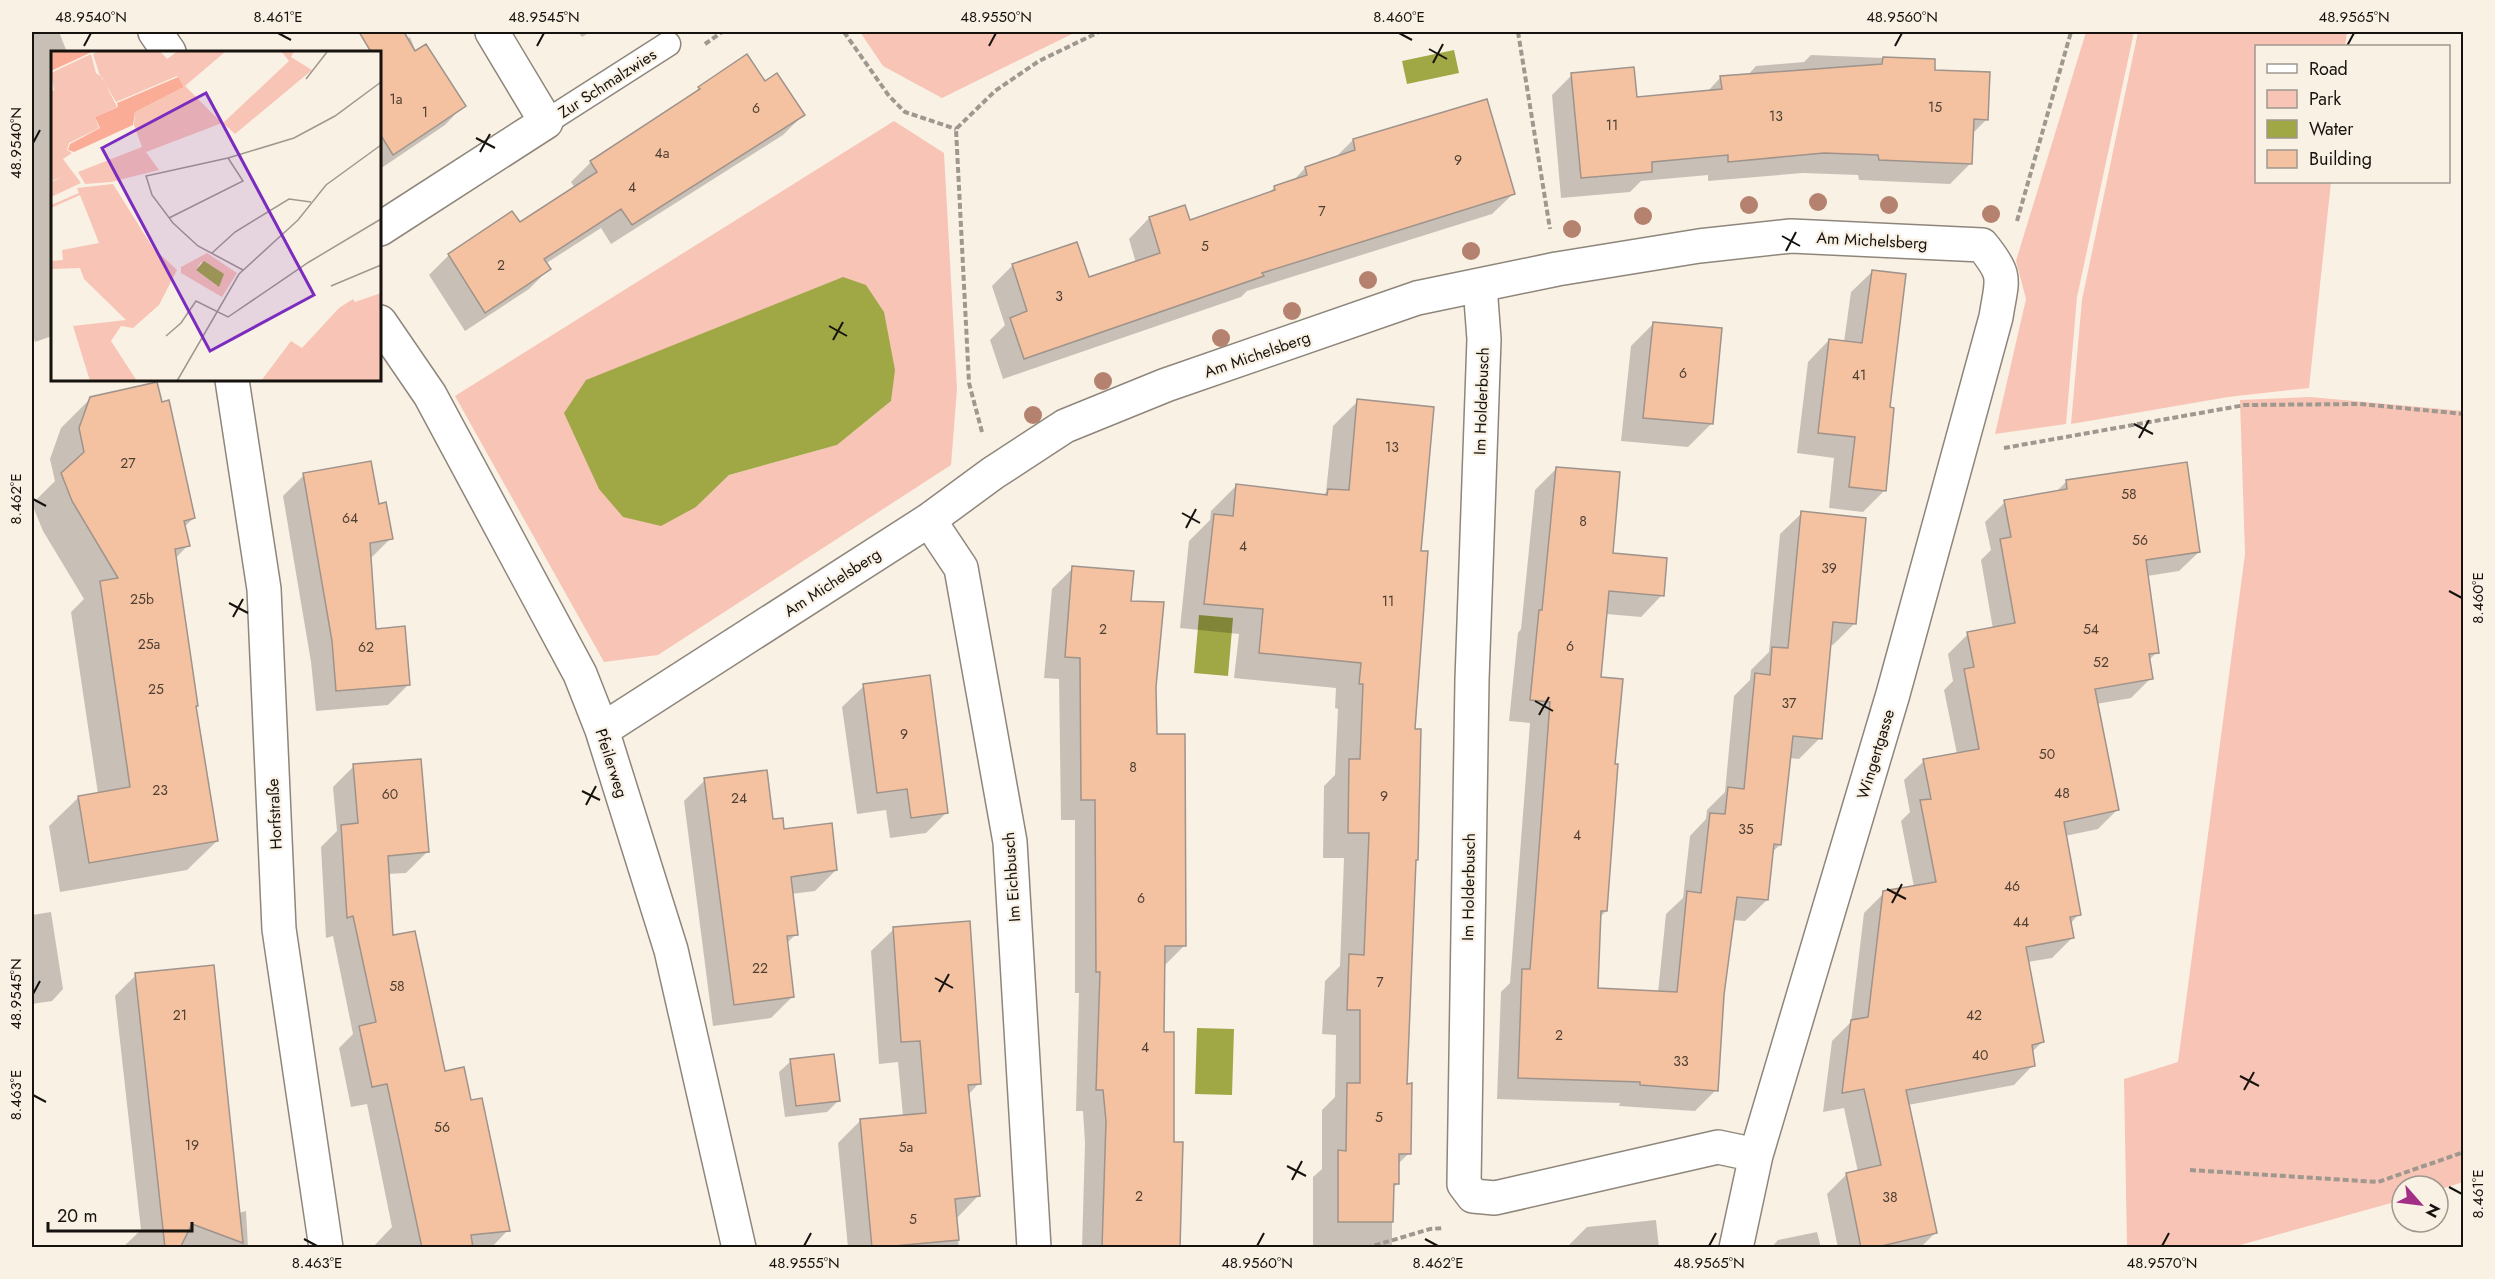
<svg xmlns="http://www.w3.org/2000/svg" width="2495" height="1279" viewBox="0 0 2495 1279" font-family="Jost,sans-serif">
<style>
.green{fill:#f8c4b5;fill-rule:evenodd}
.water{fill:#a0a745}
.shadow{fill:#0003}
.building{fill:#f4c2a0;stroke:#9f938b;stroke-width:1.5}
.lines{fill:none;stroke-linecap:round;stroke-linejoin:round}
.lane-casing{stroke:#8e867b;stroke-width:27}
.street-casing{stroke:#8e867b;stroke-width:36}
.path{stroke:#9e988f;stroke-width:4;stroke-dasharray:6 3;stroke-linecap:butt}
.lane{stroke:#fff;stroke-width:24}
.street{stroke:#fff;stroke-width:33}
.tree{fill:#b4826e}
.ticks{fill:none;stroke:#16130f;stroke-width:2}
.labels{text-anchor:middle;stroke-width:4.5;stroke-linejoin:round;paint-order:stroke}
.number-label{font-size:14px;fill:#4e3f33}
.street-label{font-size:16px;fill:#16130f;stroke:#faf1e5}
.inset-road{fill:none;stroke:#9f988f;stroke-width:1.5}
.view{fill:#7b2cbf;fill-opacity:0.15;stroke:#7b2cbf;stroke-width:3}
.inset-edge{fill:none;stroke:#16130f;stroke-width:3}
.neatline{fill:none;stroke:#16130f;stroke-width:2}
.ticks-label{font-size:15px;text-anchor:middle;fill:#16130f}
</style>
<rect width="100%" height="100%" fill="#faf1e5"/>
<path class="green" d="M860 32H1076L942 98 883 66Z
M2086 32H2134L2077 297 2066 424 1995 434 2026 299 2016 261Z
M2138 32H2347L2345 46H2256V182H2331L2309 388 2228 397 2071 424 2082 300Z
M894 121 944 153 957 389 951 465 658 655 604 662 455 396ZM891 401 837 445 729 475 696 507 623 517Z
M2310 397 2463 411V1182L2438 1190V1186H2402V1200L2233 1247H2127L2124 1079 2178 1062 2245 554 2240 400Z"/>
<path class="water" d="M1454 50 1459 73 1407 84 1402 61Z
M843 277 866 285 884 312 895 370 891 401 837 445 729 475 696 507 661 526 623 517 599 489 564 413 586 380Z
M1199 615 1233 618 1228 676 1194 673Z
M1197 1028 1234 1029 1232 1095 1195 1094Z"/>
<path class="shadow" d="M32 32H59L67 52H52V336L35 342 32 332Z
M578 32H590L582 37Z
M410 37 416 52 464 105 445 125 380 169V57Z
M1811 55 1933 60V71L1987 119 1972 134 1971 163 1950 184 1859 180 1858 175 1803 173 1708 181V175L1641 181 1630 192 1561 198 1552 95 1572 75 1636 98 1707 92 1721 77 1748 75 1756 66 1804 62Z
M764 83 803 115 783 135 611 244 601 228 545 264 549 269 529 289 465 331 429 275 449 255 519 224 575 188 571 182 591 162 691 96 699 88Z
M1353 140 1513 194 1492 214 1247 291 1241 297 1003 379 990 340 1005 325 992 286 1013 265 1088 279 1136 263 1129 239 1149 218 1184 207 1189 222 1267 194 1275 187 1293 181 1305 168 1335 158Z
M1873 271 1888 409 1885 490 1863 512 1829 508 1834 458 1797 453 1808 362 1829 340 1844 342 1851 292Z
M1654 323 1711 424 1688 447 1621 441 1631 346Z
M90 399 194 518 184 527 188 545 175 559 194 707 217 841 187 870 60 892 49 826 79 797 98 794 71 612 84 599 43 531 32 504 55 481 50 459 61 428Z
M1358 401 1419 552 1413 731 1415 861 1406 1085 1409 1153 1397 1165V1184L1392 1189V1248H1313V1177L1322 1169V1110L1335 1097 1336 1035 1322 1034 1325 981 1340 966 1344 858H1323L1324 786 1335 775 1338 709 1335 708 1336 688 1234 678 1239 634 1180 628 1189 541 1210 520 1211 511 1236 486 1323 496 1326 492 1333 426Z
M1557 468 1611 555 1662 595 1641 617 1606 614 1599 678 1614 766 1606 911 1599 918 1596 990 1658 993 1666 914 1683 898 1690 836 1706 819 1707 810 1725 792 1734 696 1750 680 1751 670 1769 652 1780 534 1802 513 1855 623 1833 645 1829 644 1820 738 1799 759 1789 758 1780 845 1772 852 1767 900 1745 921 1733 920 1723 995 1716 1090 1695 1111 1619 1106 1620 1103 1497 1099 1501 992 1510 983 1530 723 1509 721 1518 633 1521 629 1535 490Z
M304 475 378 506 391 538 370 559 374 630 409 684 388 705 316 711 311 662 283 496Z
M2066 482 2199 552 2179 571 2147 576 2157 652 2148 661 2151 678 2131 698 2096 704 2118 809 2098 829 2065 836 2079 914 2070 924 2072 938 2052 958 2028 962 2042 1042 2031 1053 2033 1065 2014 1085 1908 1105 1935 1233 1920 1248H1838L1827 1194 1847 1174 1858 1172 1844 1108 1823 1112 1832 1041 1851 1022 1864 913 1884 893 1914 887 1901 821 1910 812 1904 780 1924 761 1957 754 1944 690 1953 681 1948 654 1968 634 1993 629 1981 560 1991 550 1985 522 2005 502 2056 492Z
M1073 568 1129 602 1155 687V736L1185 945 1163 967 1162 1034 1179 1248H1082L1085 1143 1083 1111H1076L1079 993H1075V820H1061L1059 679 1044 678 1052 589Z
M864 686 947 812 926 833 890 838 886 810 857 814 842 707Z
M354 766 427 852 406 873 387 874 392 937 444 1073 470 1102 508 1230 491 1248H372L392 1227 367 1104 351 1107 339 1048 353 1034 333 936 326 938 321 847 337 831 333 787Z
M705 780 772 821 836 870 815 891 791 894 796 934 786 944 792 997 771 1018 713 1026 684 801Z
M51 912 63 989 52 1001 32 1004V915Z
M894 929 979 1083 968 1095 978 1196 956 1219 959 1248H848L838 1143 860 1121 903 1116 898 1062 879 1064 871 951Z
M136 975 239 1213 246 1211 248 1248H122L141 1230 115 996Z
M791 1061 838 1101 827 1112 785 1117 779 1072Z
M1656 1220 1659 1248H1566L1587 1227Z
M1817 1232 1821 1248H1771L1778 1240Z"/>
<path class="building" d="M359 32H404L415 51 426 44 466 106 393 155 380 134V52H371Z
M747 54 765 81 777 73 805 115 632 225 621 209 544 259 551 269 485 313 448 254 512 211 520 222 597 172 590 161 700 89 698 87Z
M1883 57 1935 59V70L1990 72 1988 120 1974 119 1972 164 1879 160 1878 155 1824 153 1728 162V155L1652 162V172L1581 178 1571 73 1634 67 1637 97 1722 89 1720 76 1882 64Z
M1487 99 1515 194 1262 273 1264 276 1024 359 1010 318 1027 311 1012 264 1077 242 1089 277 1160 253 1149 217 1185 205 1190 220 1275 190 1274 186 1307 175 1305 167 1355 150 1353 139Z
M1872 270 1906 274 1890 407 1894 408 1886 491 1849 487 1855 437 1818 433 1829 339 1862 343Z
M1653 322 1722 328 1713 424 1643 418Z
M157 382 162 402 169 400 195 518 184 521 190 546 175 549 198 706H196L218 841 89 863 78 796 130 787 100 581 118 578 72 501 61 473 84 452 79 428 90 397Z
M1357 399 1434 407 1421 551H1428L1415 729H1421L1418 860H1416L1407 1084 1412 1083 1411 1154H1399V1184H1394L1393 1222H1338V1150L1346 1151 1347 1083H1360V1010H1347L1349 954 1364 955 1369 833H1348L1349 759H1360L1363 684H1359L1361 663 1259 653 1263 609 1204 604 1214 514 1233 516 1236 484 1327 495 1328 489 1349 490Z
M371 461 379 504 386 502 393 539 370 543 376 629 405 626 410 685 336 691 332 641 303 473Z
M2187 462 2200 552 2146 560 2159 653 2149 654 2153 679 2095 689 2119 810 2064 822 2081 915 2070 917 2074 938 2026 947 2044 1042 2032 1045 2035 1066 1906 1090 1937 1233 1873 1248H1861L1846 1173 1881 1165 1864 1089 1842 1093 1851 1020 1868 1017 1883 891 1936 882 1920 800 1931 799 1923 759 1979 749 1964 669 1974 667 1967 632 2015 623 2000 539 2011 537 2004 500 2067 489 2066 480Z
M1556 467 1620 472 1613 553 1667 558 1664 596 1609 591 1601 677 1623 679 1615 764H1618L1607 911H1601L1598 988 1677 992 1687 891 1701 893 1710 813 1725 814 1728 787 1744 789 1755 673 1770 675 1772 647 1788 648 1801 511 1866 518 1856 624 1833 622 1822 739 1793 736 1781 845 1774 844 1768 900 1737 897 1724 995 1718 1091 1640 1085V1082L1518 1078 1522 969H1530L1550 702 1530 700 1539 610H1542Z
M1072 566 1134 571 1131 601 1164 602 1156 687 1157 734H1185L1186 946H1165L1164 1032H1174V1142H1183L1180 1248H1102L1106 1121 1103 1090H1096L1100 972H1096L1095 800H1081L1080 658 1065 657Z
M930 675 948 813 911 818 907 789 877 793 863 684Z
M421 759 429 852 388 856 393 935 415 931 445 1071 464 1067 471 1100 482 1098 510 1231 471 1235 473 1248H422L387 1084 372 1087 359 1026 376 1022 353 916 347 918 341 825 358 823 353 764Z
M767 770 773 819 783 818 784 829 832 823 837 870 791 877 798 935 787 936 794 997 734 1005 704 778Z
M970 921 981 1084 968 1085 980 1196 955 1199 959 1240 872 1248 860 1119 926 1113 920 1041 901 1042 893 927Z
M214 965 243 1243 192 1224 180 1248H165L135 973Z
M834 1054 840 1101 796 1106 790 1059Z"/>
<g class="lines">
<defs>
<path id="lane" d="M546 122 668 44"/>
<path id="street" d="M155 32 169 52
M380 229 546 122 492 32
M1480 286 1484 339 1472 680 1464 1184 1473 1196 1495 1198 1718 1147 1756 1155
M380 322 430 395 580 674 602 730 671 950 739 1248
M232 380 264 589 279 929 326 1248
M929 520 961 568 1010 842 1034 1248
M602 730 929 520 993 473 1065 426 1166 385 1417 298 1557 269 1699 246 1791 236 1982 245C2008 277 2002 278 1996 317L1893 694 1756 1155 1736 1248"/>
</defs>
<use href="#lane" class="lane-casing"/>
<use href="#street" class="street-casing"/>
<path class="path" d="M844 32 889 96 905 112 956 129
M1518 32 1550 229
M705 44 722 32
M2017 221 2071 32
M982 432 969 383 956 129 995 91 1039 61 1099 32
M2004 448 2245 405 2360 404 2464 414
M2190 1170 2378 1182 2464 1152
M1366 1248 1430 1229 1444 1228"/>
<use href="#lane" class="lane"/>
<use href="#street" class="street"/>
</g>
<g class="tree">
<circle cx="1818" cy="202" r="9"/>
<circle cx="1749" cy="205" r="9"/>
<circle cx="1889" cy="205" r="9"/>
<circle cx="1991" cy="214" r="9"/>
<circle cx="1643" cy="216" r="9"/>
<circle cx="1572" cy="229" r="9"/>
<circle cx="1471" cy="251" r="9"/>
<circle cx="1368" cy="280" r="9"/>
<circle cx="1292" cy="311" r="9"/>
<circle cx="1221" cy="338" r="9"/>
<circle cx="1103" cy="381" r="9"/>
<circle cx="1033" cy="415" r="9"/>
</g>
<path class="ticks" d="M278 33 291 40M1399 33 1412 40M84 46 91 33M537 46 544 33M989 46 996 33M1895 46 1902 33M2347 46 2354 33M1429 49 1447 59M1433 63 1443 44M476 138 495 148M33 143 40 130M480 152 490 134M1782 236 1800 246M1786 251 1796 232M829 326 847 336M833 340 843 322M2134 424 2153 434M2139 438 2149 420M33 499 46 506M1182 513 1200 523M1186 528 1196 509M2449 591 2462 598M229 603 248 613M233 617 243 599M1535 701 1553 711M1539 715 1549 697M582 791 600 800M586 805 596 786M1887 889 1906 899M1892 903 1902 884M935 978 953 988M939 992 949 974M33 994 40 981M2240 1076 2259 1086M2244 1090 2254 1072M33 1095 46 1102M1287 1166 1306 1176M1292 1180 1302 1161M2449 1187 2462 1194M304 1239 317 1246M1425 1239 1438 1246M804 1246 811 1233M1257 1246 1264 1233M1709 1246 1716 1233M2162 1246 2169 1233"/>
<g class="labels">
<g class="number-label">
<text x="396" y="104">1a</text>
<text x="1935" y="112">15</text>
<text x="756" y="113">6</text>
<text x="425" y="117">1</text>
<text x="1776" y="121">13</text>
<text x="1612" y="130">11</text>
<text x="662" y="158">4a</text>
<text x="1458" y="165">9</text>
<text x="632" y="192">4</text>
<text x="1322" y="216">7</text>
<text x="1205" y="251">5</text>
<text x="501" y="270">2</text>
<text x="1059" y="301">3</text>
<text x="1683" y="378">6</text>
<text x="1859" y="380">41</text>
<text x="1392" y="452">13</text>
<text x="128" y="468">27</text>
<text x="2129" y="499">58</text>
<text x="350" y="523">64</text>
<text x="1583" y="526">8</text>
<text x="2140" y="545">56</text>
<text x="1243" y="551">4</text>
<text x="1829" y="573">39</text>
<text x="142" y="604">25b</text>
<text x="1388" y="606">11</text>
<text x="1103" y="634">2</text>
<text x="2091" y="634">54</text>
<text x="149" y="649">25a</text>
<text x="1570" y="651">6</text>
<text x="366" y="652">62</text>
<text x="2101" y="667">52</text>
<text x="156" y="694">25</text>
<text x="1789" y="708">37</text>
<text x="904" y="739">9</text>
<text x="2047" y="759">50</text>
<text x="1133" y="772">8</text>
<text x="160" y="795">23</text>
<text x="2062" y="798">48</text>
<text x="390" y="799">60</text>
<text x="1384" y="801">9</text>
<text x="739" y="803">24</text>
<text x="1746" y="834">35</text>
<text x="1577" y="840">4</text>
<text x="2012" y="891">46</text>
<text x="1141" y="903">6</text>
<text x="2021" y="927">44</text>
<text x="760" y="973">22</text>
<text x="1380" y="987">7</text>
<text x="397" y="991">58</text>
<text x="180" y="1020">21</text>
<text x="1974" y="1020">42</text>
<text x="1559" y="1040">2</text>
<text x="1145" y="1052">4</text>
<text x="1980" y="1060">40</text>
<text x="1681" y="1066">33</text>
<text x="1379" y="1122">5</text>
<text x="442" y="1132">56</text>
<text x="192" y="1150">19</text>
<text x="906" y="1152">5a</text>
<text x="1139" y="1201">2</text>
<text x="1890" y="1202">38</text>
<text x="913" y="1224">5</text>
</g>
<g class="street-label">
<text transform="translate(607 83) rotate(-33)" y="6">Zur Schmalzwies</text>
<text transform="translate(1872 240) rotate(3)" y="6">Am Michelsberg</text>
<text transform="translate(1257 354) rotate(-19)" y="6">Am Michelsberg</text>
<text transform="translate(1481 401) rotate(-88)" y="6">Im Holderbusch</text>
<text transform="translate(832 582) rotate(-33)" y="6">Am Michelsberg</text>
<text transform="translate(1875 754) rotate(-73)" y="6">Wingertgasse</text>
<text transform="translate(612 763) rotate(72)" y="6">Pfeilerweg</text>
<text transform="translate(274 814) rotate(-93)" y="6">Horfstraße</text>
<text transform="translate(1011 877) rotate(-94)" y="6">Im Eichbusch</text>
<text transform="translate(1468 887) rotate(-89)" y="6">Im Holderbusch</text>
</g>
</g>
<g transform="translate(51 51)">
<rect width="330" height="330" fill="#faf1e5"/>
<path d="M47 0H109L116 8 127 0H175L134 35 171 72 95 101 108 119 60 131 34 133 27 121 91 96 83 74 84 61 133 36 126 25 65 51 48 22 42 3ZM230 0H243L240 6 261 19 184 83 172 72 238 10ZM40 3 45 22 51 26 66 56 44 66 48 77 18 92 16 99 21 102 12 108 30 132 0 146V131L12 126 0 130V41L3 39 0 22ZM62 133 102 197 126 219 108 254 82 277 70 275 60 290 86 330H39L22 275 75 269 33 228 29 217 0 218V210L12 209 11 199 48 192 29 144 0 157V154L28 142 26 137ZM156 202 186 222 171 246 130 222V216ZM150 211 166 220 168 236 145 219ZM330 242V330H210L240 290 251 297 288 257 302 248 304 251Z" fill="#f8c4b5" fill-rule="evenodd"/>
<path d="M0 0H43L0 20ZM127 26 133 36 84 61 82 74 23 101 17 99 19 93 49 77 44 66 67 56 66 52Z" fill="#fbac96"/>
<path d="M153 210 173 223 168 236 145 219Z" fill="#a0a745"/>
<path class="inset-road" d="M269 0H302M255 28 276 1M118 167 192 130 177 107M161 202 184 181 238 148 260 151M192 219 147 195 122 172 101 144 95 125 177 107 243 87 284 65 330 31M280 235 330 214M115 285 130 272 145 250 177 266 258 211 330 168M126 330 188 223 247 169 275 134 330 94"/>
<path class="view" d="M155 42 263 244 159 300 51 97Z"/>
<rect width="330" height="330" class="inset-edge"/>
</g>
<rect width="2495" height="1279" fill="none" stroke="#faf1e5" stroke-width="66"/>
<rect x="2255" y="45" width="195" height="138" fill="#faf1e5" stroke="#9f988f" stroke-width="1.5"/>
<rect x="2267" y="64" width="30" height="9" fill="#ffffff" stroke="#9f988f" stroke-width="1.5"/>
<text x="2309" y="75" font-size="18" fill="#16130f">Road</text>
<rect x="2267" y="90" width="30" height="18" fill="#f8c4b5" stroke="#9f988f" stroke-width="1.5"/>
<text x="2309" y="105" font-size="18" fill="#16130f">Park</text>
<rect x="2267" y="120" width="30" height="18" fill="#a0a745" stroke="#9f988f" stroke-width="1.5"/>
<text x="2309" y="135" font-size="18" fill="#16130f">Water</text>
<rect x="2267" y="150" width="30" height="18" fill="#f4c2a0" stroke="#9f988f" stroke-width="1.5"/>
<text x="2309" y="165" font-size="18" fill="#16130f">Building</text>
<g transform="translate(2420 1204) rotate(118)"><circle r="28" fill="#faf1e5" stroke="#9f988f" stroke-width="1.5"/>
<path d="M0-4.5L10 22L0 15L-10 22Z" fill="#a32e86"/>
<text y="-9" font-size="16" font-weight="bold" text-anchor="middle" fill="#16130f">N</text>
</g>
<path d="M48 1222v9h144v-9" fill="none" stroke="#16130f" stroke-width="3"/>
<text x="57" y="1222" font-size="18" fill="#16130f" stroke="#faf1e5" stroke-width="4.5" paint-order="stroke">20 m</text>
<rect x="33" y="33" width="2429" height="1213" class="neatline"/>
<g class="ticks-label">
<text x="91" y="22">48.9540°N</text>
<text x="278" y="22">8.461°E</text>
<text x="544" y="22">48.9545°N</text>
<text x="996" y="22">48.9550°N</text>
<text x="1399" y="22">8.460°E</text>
<text x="1902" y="22">48.9560°N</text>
<text x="2354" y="22">48.9565°N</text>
<text transform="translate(16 143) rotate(-90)" y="5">48.9540°N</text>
<text transform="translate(16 499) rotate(-90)" y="5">8.462°E</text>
<text transform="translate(2478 598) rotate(-90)" y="5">8.460°E</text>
<text transform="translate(16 994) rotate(-90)" y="5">48.9545°N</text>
<text transform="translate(16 1095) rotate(-90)" y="5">8.463°E</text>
<text transform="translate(2478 1194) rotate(-90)" y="5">8.461°E</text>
<text x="317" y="1268">8.463°E</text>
<text x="804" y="1268">48.9555°N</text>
<text x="1257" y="1268">48.9560°N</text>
<text x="1438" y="1268">8.462°E</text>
<text x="1709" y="1268">48.9565°N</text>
<text x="2162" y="1268">48.9570°N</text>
</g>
</svg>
